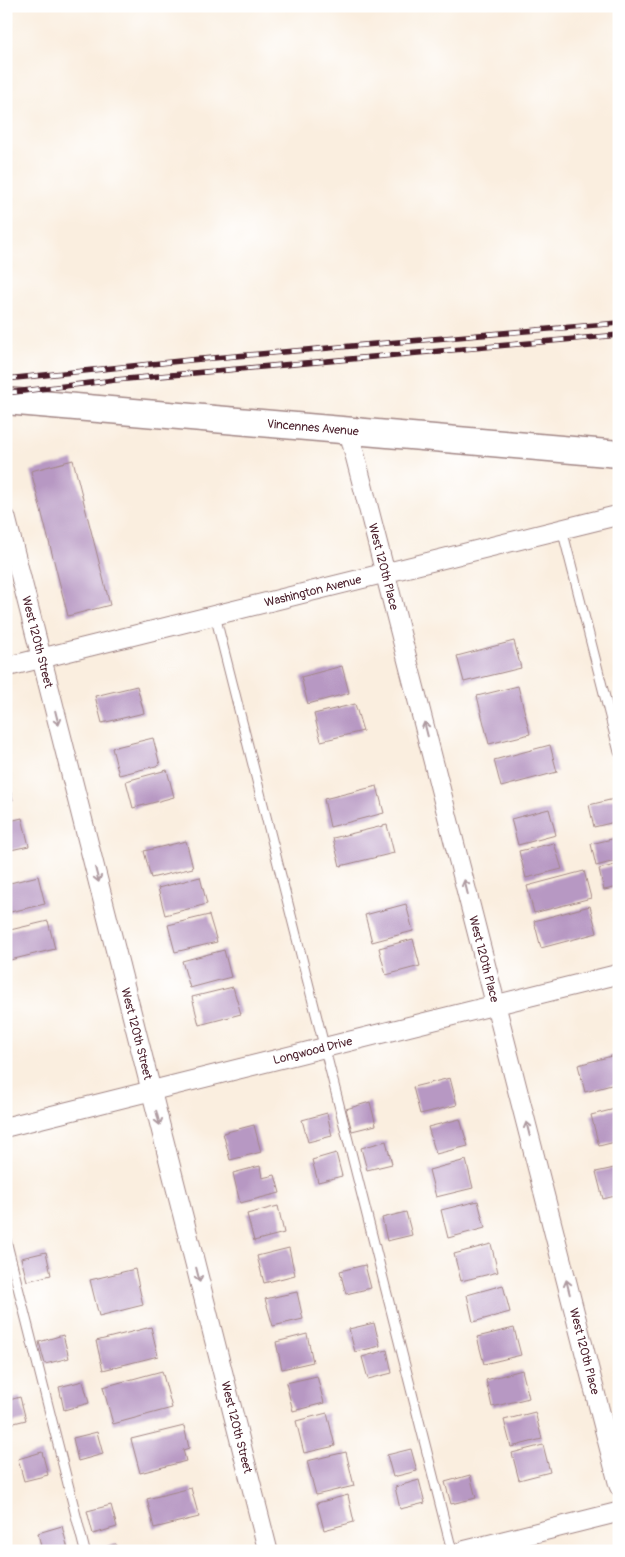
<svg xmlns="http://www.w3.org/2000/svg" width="625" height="1557" viewBox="0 0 625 1557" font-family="Pangolin,sans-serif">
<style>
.building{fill:#b798c3}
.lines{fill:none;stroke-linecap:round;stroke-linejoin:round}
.service-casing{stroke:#a28685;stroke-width:11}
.minor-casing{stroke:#a28685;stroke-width:21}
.secondary-casing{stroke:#a28685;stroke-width:29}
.service{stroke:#fff;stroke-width:9}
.minor{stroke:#fff;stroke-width:19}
.secondary{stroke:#fff;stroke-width:26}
.rail-casing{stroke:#4a1f2b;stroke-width:5.5}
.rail{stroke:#fff;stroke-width:4;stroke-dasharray:11;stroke-linecap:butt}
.oneway{stroke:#ae9aa0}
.labels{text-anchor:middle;stroke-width:4;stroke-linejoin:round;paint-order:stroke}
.street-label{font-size:12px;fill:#4a1f2b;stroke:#fff}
</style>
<rect width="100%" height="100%" fill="#fff"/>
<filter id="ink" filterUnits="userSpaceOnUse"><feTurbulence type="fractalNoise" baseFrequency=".02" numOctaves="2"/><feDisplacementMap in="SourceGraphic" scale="10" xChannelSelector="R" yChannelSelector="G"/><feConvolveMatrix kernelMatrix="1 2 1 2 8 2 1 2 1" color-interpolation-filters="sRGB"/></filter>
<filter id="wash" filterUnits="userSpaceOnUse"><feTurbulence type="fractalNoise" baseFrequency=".0096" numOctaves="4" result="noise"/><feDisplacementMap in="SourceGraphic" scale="20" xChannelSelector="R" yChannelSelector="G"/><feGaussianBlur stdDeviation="1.12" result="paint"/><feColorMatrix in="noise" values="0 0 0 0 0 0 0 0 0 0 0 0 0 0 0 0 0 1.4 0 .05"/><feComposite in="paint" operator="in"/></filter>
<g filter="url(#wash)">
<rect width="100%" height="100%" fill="#faeedf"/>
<g id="blocks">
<path class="building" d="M73 460 110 605 68 616 31 471Z
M514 641 521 668 464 682 457 656Z
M342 666 349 693 308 704 301 677Z
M137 686 144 713 102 723 95 696Z
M518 686 530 734 489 744 477 696Z
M355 704 363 731 321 741 314 714Z
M153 738 160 765 119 775 112 748Z
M550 745 557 772 501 787 494 760Z
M167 770 174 797 133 808 126 781Z
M6 776 13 800 6 801Z
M377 786 384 813 330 827 324 799Z
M614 799 619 821 594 827 589 805Z
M549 809 556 835 518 845 511 819Z
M22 818 29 846 6 851V822Z
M387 825 394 853 340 866 333 838Z
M616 838 619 860 596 866 591 844Z
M186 841 193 868 151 878 144 851Z
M554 843 562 869 526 878 519 851Z
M619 864V887L604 890 599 869Z
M584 871 591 898 534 913 527 886Z
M38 876 45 904 6 913V884Z
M200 877 207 904 165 915 158 888Z
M406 904 413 931 372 942 365 915Z
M590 906 597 933 541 948 534 921Z
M209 915 217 942 175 952 168 925Z
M48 921 55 949 6 961V931Z
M413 939 420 966 386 975 379 948Z
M224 950 231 977 190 988 182 961Z
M233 987 241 1014 199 1025 192 997Z
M619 1054V1083L585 1092 578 1065Z
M450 1078 457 1105 420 1114 413 1087Z
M370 1102 376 1125 352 1131 346 1109Z
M619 1108V1141L599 1146 591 1115Z
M327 1113 332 1136 308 1142 302 1120Z
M460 1119 468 1146 436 1154 428 1127Z
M254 1125 261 1152 230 1160 223 1133Z
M386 1141 392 1164 367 1170 361 1148Z
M336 1153 342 1176 318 1182 312 1160Z
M466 1160 473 1188 436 1197 429 1170Z
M260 1166 262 1178 275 1175 280 1193 240 1203 233 1173Z
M619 1167V1195L603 1199 596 1172Z
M478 1201 485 1228 448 1238 441 1210Z
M278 1206 284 1233 254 1241 247 1214Z
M406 1212 412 1235 387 1241 382 1218Z
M491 1244 498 1272 461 1281 454 1254Z
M289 1248 295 1275 264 1283 257 1256Z
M46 1252 51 1275 27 1281 21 1258Z
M365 1265 371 1288 346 1294 340 1271Z
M135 1269 143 1305 99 1316 90 1280Z
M503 1285 510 1312 473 1322 467 1295Z
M297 1292 303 1319 273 1326 265 1299Z
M374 1323 380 1346 355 1352 349 1329Z
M151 1327 158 1356 103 1370 96 1341Z
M514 1328 521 1355 484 1364 477 1337Z
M307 1334 313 1362 282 1369 276 1342Z
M63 1335 69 1358 45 1364 39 1342Z
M387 1350 392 1373 368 1379 362 1357Z
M522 1370 529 1398 492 1407 486 1380Z
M162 1371 172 1408 113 1424 103 1387Z
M317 1376 324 1403 293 1411 286 1383Z
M83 1381 89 1403 64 1410 59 1387Z
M20 1397 26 1420 6 1425V1401Z
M535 1412 542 1439 511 1447 504 1420Z
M327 1413 335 1446 304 1453 296 1421Z
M184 1426 189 1448 183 1450 186 1461 140 1473 131 1439Z
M97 1432 103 1454 78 1461 73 1438Z
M543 1445 550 1472 519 1480 512 1453Z
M411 1449 417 1471 393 1477 387 1455Z
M42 1452 48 1475 24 1481 18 1459Z
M346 1452 354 1486 316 1495 307 1461Z
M470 1475 476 1498 451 1504 445 1482Z
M419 1480 425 1503 400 1509 395 1487Z
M191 1488 199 1517 154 1528 147 1499Z
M348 1495 354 1522 324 1530 317 1503Z
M111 1505 117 1527 93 1534 87 1511Z
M62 1526 68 1549 42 1551 38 1533Z
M116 1544 118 1551H93V1550Z"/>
</g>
</g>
<g filter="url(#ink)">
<use href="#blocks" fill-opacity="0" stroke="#a28685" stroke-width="1"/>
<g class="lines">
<defs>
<path id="service" d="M562 529 619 752
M215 615 452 1551
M6 1240 85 1551"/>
<g id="minor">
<path id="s1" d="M349 432 619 1486"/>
<path id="s2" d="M6 518 268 1551"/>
<path id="s3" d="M6 667 619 515"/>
<path id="s4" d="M6 1127 619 974"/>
<path d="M463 1551 619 1512"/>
</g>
<g id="secondary">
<path id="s5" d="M6 401 619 454"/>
</g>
</defs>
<use href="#service" class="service-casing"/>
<use href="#minor" class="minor-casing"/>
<use href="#secondary" class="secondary-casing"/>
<use href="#service" class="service"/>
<use href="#minor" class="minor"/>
<use href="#secondary" class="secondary"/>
<defs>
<path id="rail" d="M6 379 190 360 619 323
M6 393 115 380 619 335"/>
</defs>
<use href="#rail" class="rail-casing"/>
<use href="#rail" class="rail"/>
</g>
<defs><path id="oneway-shaft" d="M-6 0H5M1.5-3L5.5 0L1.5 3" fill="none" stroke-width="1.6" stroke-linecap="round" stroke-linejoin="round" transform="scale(1.25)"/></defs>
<g class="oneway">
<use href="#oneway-shaft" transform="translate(57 718) rotate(76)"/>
<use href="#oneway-shaft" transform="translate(426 729) rotate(-104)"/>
<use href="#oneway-shaft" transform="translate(97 875) rotate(76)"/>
<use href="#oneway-shaft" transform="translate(466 887) rotate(-104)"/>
<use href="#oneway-shaft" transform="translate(158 1118) rotate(76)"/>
<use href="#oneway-shaft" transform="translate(528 1129) rotate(-104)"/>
<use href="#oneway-shaft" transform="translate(198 1275) rotate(76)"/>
<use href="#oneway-shaft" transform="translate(568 1287) rotate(-104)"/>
</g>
</g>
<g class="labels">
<g class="street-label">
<text dy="4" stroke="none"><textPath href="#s5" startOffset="308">Vincennes Avenue</textPath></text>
<text dy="4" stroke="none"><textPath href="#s1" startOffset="139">West 120th Place</textPath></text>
<text dy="4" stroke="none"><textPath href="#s3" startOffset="316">Washington Avenue</textPath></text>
<text dy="4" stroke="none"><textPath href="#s2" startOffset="128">West 120th Street</textPath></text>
<text dy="4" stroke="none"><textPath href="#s1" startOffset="544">West 120th Place</textPath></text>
<text dy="4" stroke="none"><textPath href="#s2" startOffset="532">West 120th Street</textPath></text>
<text dy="4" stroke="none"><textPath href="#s4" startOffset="316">Longwood Drive</textPath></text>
<text dy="4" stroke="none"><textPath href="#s1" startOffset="949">West 120th Place</textPath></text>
<text dy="4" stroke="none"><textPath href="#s2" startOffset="938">West 120th Street</textPath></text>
</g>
</g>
<rect width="625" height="1557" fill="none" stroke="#fff" stroke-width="25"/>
</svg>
